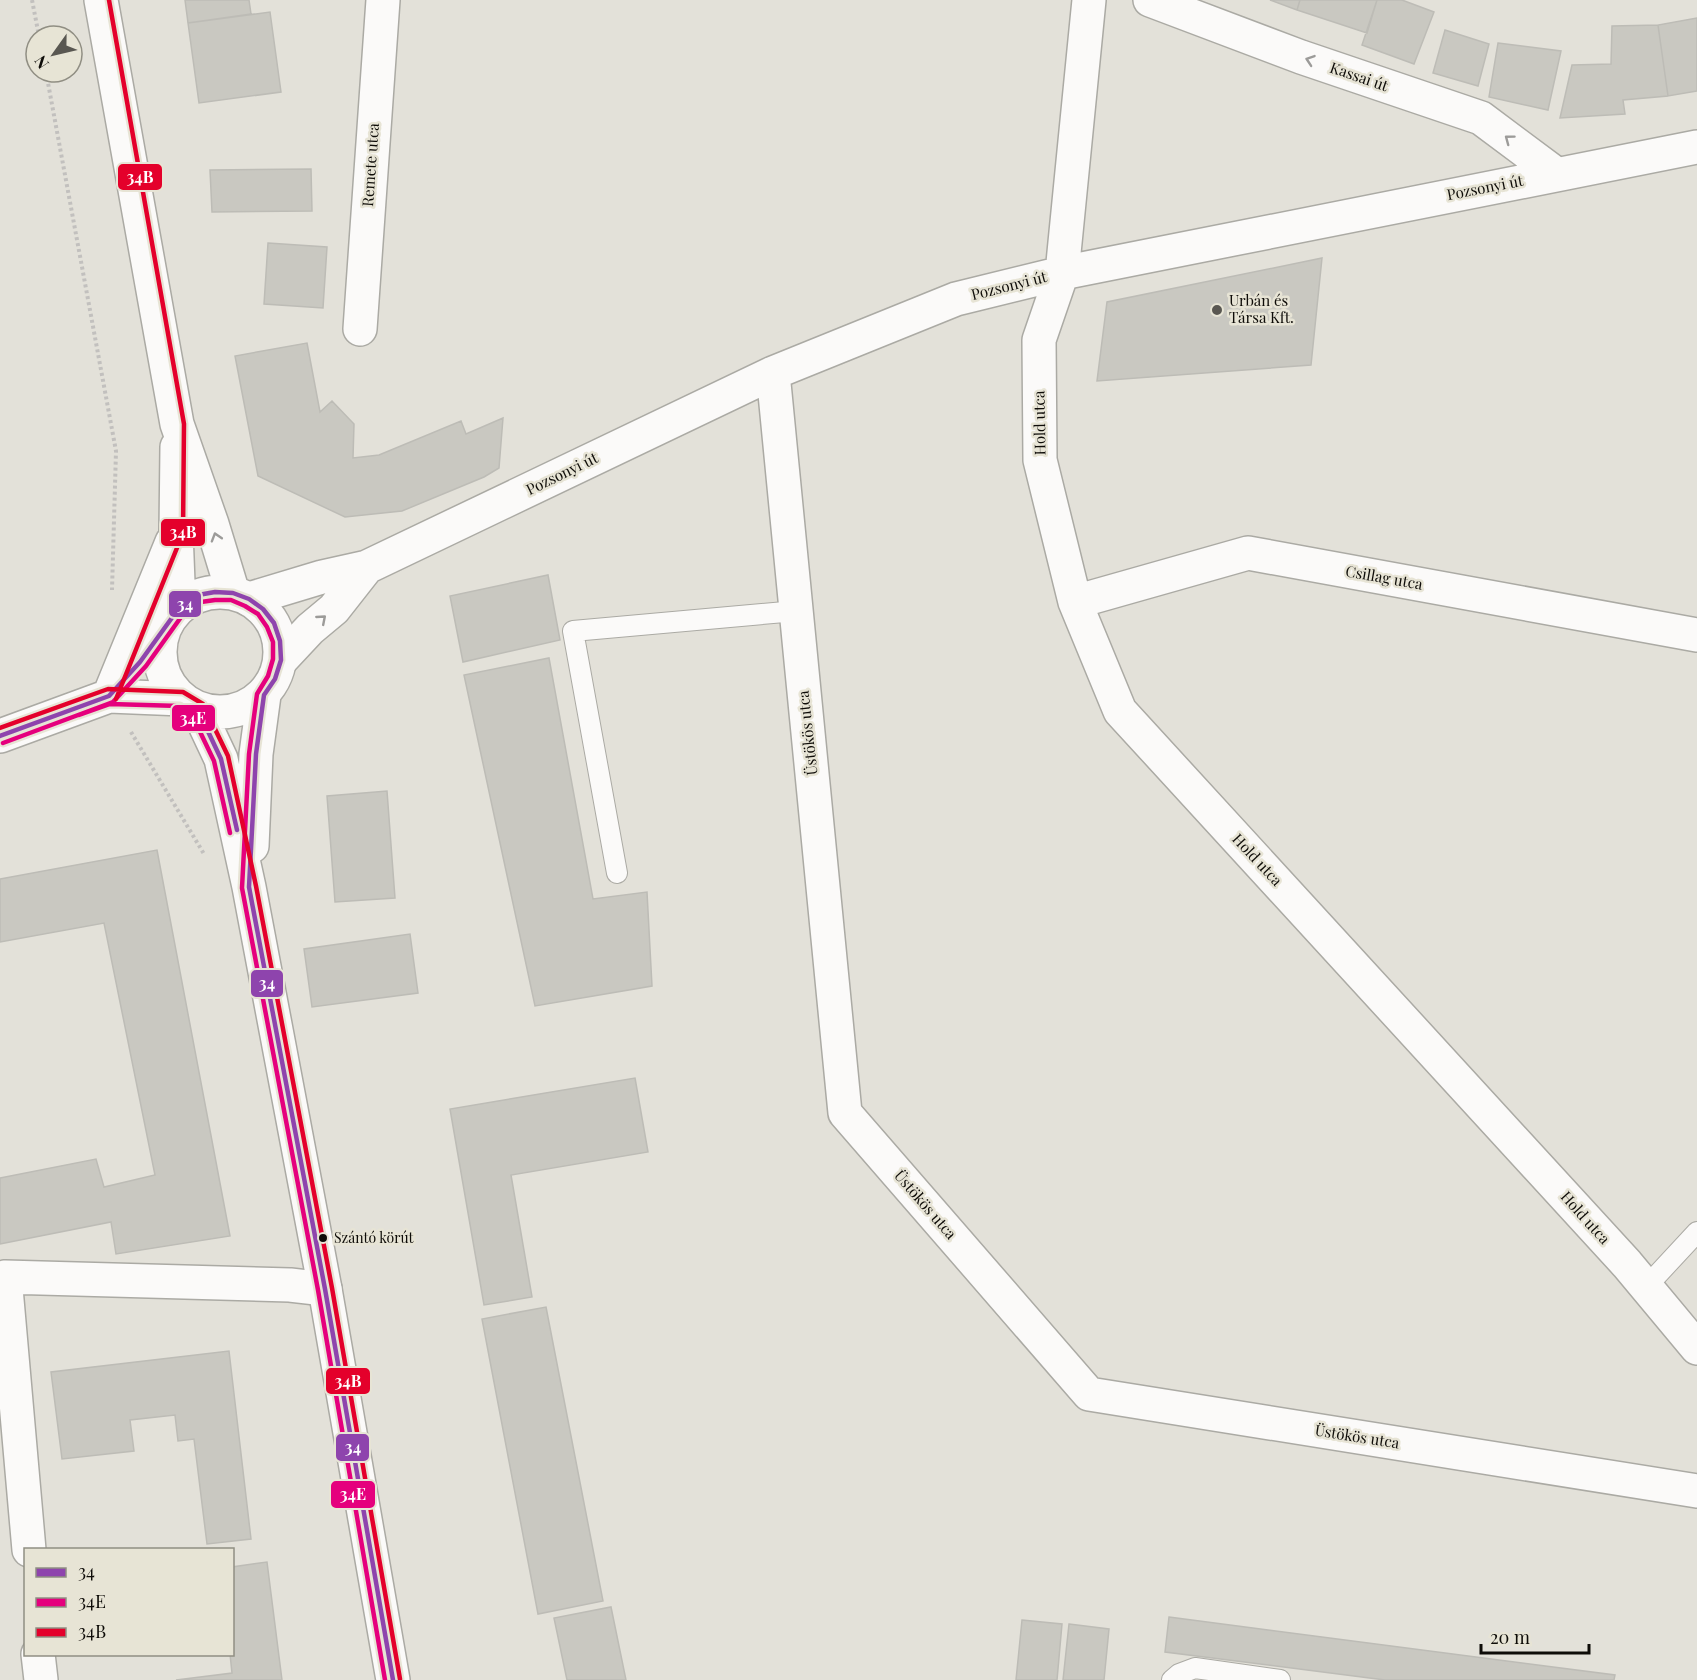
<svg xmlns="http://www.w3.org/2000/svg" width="1697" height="1680" viewBox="0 0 1697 1680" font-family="'Playfair Display',serif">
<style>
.building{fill:#c9c8c1;stroke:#bdbcb6;stroke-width:1.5}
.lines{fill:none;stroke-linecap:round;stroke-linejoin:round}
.service-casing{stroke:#abaaa4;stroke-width:22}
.minor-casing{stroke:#abaaa4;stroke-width:36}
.tertiary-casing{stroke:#abaaa4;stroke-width:36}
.path{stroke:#c2c0be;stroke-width:4;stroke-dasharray:3 3;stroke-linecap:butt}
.service{stroke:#fbfaf9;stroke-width:20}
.minor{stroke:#fbfaf9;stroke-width:33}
.tertiary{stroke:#fbfaf9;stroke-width:33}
.bus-1-casing{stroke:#e7e4d5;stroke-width:9}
.bus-2-casing{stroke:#e7e4d5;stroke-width:9}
.bus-3-casing{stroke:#e7e4d5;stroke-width:9}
.bus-1{stroke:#8e44ad;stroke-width:4.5}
.bus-2{stroke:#e5007d;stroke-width:4.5}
.bus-3{stroke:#e4002b;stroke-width:4.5}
.oneway{stroke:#9c9b99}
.poi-dot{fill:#595751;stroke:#e7e4d5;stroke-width:2}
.bus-dot{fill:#0e0c08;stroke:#e7e4d5;stroke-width:2}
.labels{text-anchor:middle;stroke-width:5;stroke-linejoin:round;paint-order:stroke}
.bus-label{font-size:14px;fill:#0e0c08;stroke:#e7e4d5;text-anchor:start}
.street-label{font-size:15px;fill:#0e0c08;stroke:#e7e4d5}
.poi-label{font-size:15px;fill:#0e0c08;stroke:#e7e4d5;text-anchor:start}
.line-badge{stroke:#e7e4d5;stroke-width:2}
.badge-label{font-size:16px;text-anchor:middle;font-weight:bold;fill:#fff}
</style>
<rect width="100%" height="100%" fill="#e3e1d9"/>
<path class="building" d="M185 0H249L251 14 188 23Z
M1270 0H1300L1297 10Z
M1300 0H1377L1367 33 1297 10Z
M1377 0H1402L1434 12 1414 64 1362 45Z
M270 12 281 92 199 103 188 23Z
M1697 18V91L1668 96 1658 25Z
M1658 25 1668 96 1623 100 1625 114 1560 118 1572 65 1611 64 1612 26Z
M1445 30 1489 44 1478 86 1433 73Z
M1498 43 1561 51 1548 110 1489 97Z
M311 169 312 211 212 212 210 170Z
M268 243 327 247 323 308 264 304Z
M1322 258 1311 365 1097 381 1107 302Z
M307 343 320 412 332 401 354 424 353 458 379 455 461 421 466 434 503 418 499 468 484 477 402 511 345 517 258 476 235 356Z
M548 575 560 640 463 662 450 596Z
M549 658 593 899 647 892 652 986 535 1006 464 675Z
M387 791 395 898 335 902 327 796Z
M157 850 230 1236 116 1254 111 1222 0 1244V1178L96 1159 104 1187 155 1175 104 923 0 942V879Z
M410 934 418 993 312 1007 304 949Z
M635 1078 648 1152 511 1175 532 1297 484 1305 450 1109Z
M546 1307 603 1601 538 1614 482 1319Z
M229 1351 251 1539 207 1544 194 1439 178 1441 175 1415 130 1420 134 1451 62 1459 51 1372Z
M267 1562 282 1680H176L232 1673 230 1654H232V1567Z
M611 1607 626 1680H567L554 1618Z
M1169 1617 1615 1675 1614 1680H1385L1165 1652Z
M1022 1620 1062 1624 1057 1680H1016Z
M1069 1624 1109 1629 1104 1680H1063Z"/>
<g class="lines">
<defs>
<path id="service" d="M617 873 573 631 796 611
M1646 1287 1697 1232
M1172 1680 1179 1674 1195 1668 1280 1680"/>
<path id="minor" d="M1089 0 1062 273 1039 340 1040 460 1075 602 1120 711 1627 1264 1697 1348
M1150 0 1301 57 1481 118 1556 174
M360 329 383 0
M773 373 845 1113 1089 1394 1697 1491
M249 599 322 577 367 567 773 373 956 299 1062 273 1697 147
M1075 602 1248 553 1697 635
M281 660 310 629 334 609 367 567
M29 1550 5 1277 290 1285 325 1289
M38 1654 41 1680"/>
<path id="tertiary" d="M101 0 177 424 212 524 233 593
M177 447 176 532 179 608
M160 652a60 60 0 1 1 120 0a60 60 0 1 1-120 0Z
M109 696 172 542
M197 708 221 759 249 887 325 1289 393 1680
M0 736 109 696 182 699
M252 846 256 754 264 695"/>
</defs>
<use href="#service" class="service-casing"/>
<use href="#minor" class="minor-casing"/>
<use href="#tertiary" class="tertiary-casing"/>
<path class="path" d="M32 0 39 36
M46 72 116 451 112 590
M131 732 204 854"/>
<use href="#service" class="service"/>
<use href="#minor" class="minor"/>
<use href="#tertiary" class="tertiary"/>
<defs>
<path id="bus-1" d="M197 708 221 759 237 830
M0 736 109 696 140 662 179 608 198 595 215 592 233 593 249 599 263 609 274 623 280 641 281 660 275 679 264 695 256 754 249 887 325 1289 393 1680"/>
<path id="bus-2" d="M79 715 110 704 180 706 191 713 214 761 230 833
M3 743 113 702 146 666 184 613 201 602 215 600H231L245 606 258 614 267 627 273 642V659L268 676 257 694 249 754 242 888 318 1290 385 1680"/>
<path id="bus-3" d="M109 0 184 424 183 533 116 699
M0 728 108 689 183 692 203 704 228 756 256 886 332 1288 400 1679"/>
</defs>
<use href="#bus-1" class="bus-1-casing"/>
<use href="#bus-2" class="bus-2-casing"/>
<use href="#bus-3" class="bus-3-casing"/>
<use href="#bus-1" class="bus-1"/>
<use href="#bus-2" class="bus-2"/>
<use href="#bus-3" class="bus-3"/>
</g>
<defs><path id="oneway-chevron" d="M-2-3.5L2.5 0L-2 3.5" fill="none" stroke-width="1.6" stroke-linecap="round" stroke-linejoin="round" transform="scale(1.5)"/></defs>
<g class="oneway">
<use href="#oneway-chevron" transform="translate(1310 60) rotate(-161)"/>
<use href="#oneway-chevron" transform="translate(1509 139) rotate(-143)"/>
<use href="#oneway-chevron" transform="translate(216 537) rotate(-107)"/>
<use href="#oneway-chevron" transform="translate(322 619) rotate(-41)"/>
</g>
<circle class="poi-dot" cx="1217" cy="310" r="6"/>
<circle class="bus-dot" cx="323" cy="1238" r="5"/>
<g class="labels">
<g class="bus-label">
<text x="334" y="1243">Szántó körút</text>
</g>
<g class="street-label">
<text transform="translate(1359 77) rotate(19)" y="5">Kassai út</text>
<text transform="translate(371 165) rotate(-86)" y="5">Remete utca</text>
<text transform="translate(1485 188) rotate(-11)" y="5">Pozsonyi út</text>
<text transform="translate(1009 286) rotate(-14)" y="5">Pozsonyi út</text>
<text transform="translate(1040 423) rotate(-91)" y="5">Hold utca</text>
<text transform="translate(562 474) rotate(-26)" y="5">Pozsonyi út</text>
<text transform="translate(1384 578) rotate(10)" y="5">Csillag utca</text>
<text transform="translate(808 733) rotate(-96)" y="5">Üstökös utca</text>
<text transform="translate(1257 860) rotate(47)" y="5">Hold utca</text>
<text transform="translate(925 1205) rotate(49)" y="5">Üstökös utca</text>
<text transform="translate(1585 1218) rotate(48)" y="5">Hold utca</text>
<text transform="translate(1357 1437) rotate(9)" y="5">Üstökös utca</text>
</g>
<g class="poi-label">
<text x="1229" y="306">Urbán és<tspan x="1229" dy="17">Társa Kft.</tspan></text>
</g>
</g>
<g class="line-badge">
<rect x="117" y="163" width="46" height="28" rx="6" fill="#e4002b"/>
<rect x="160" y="518" width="46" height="29" rx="6" fill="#e4002b"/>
<rect x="168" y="590" width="34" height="28" rx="6" fill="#8e44ad"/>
<rect x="171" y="704" width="45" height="28" rx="6" fill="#e5007d"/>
<rect x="250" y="969" width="34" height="29" rx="6" fill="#8e44ad"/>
<rect x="325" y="1367" width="46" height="28" rx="6" fill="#e4002b"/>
<rect x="335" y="1433" width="35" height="29" rx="6" fill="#8e44ad"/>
<rect x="330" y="1480" width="46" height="29" rx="6" fill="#e5007d"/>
</g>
<g class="badge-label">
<text x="140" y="183">34B</text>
<text x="183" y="538">34B</text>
<text x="185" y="610">34</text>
<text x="193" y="724">34E</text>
<text x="267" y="989">34</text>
<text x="348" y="1387">34B</text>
<text x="353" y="1453">34</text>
<text x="353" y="1500">34E</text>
</g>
<rect x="24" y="1548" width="210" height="108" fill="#e7e4d5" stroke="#908e83" stroke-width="1.5"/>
<rect x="36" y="1568" width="30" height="9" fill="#8e44ad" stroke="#908e83" stroke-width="1.5"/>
<text x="78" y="1578" font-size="18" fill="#0e0c08">34</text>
<rect x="36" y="1598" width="30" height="9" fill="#e5007d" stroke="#908e83" stroke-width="1.5"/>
<text x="78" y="1608" font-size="18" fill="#0e0c08">34E</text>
<rect x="36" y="1628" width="30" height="9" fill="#e4002b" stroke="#908e83" stroke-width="1.5"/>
<text x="78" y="1638" font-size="18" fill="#0e0c08">34B</text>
<g transform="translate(54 54) rotate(236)"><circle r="28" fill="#e7e4d5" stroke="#908e83" stroke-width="1.5"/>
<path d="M0-4.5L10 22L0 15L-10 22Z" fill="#595751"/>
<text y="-9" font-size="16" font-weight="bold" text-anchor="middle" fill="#0e0c08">N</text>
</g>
<path d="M1481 1644v9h108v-9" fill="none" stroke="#0e0c08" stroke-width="3"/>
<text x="1490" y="1644" font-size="18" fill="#0e0c08" stroke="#e7e4d5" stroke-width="4.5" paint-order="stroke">20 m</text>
</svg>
